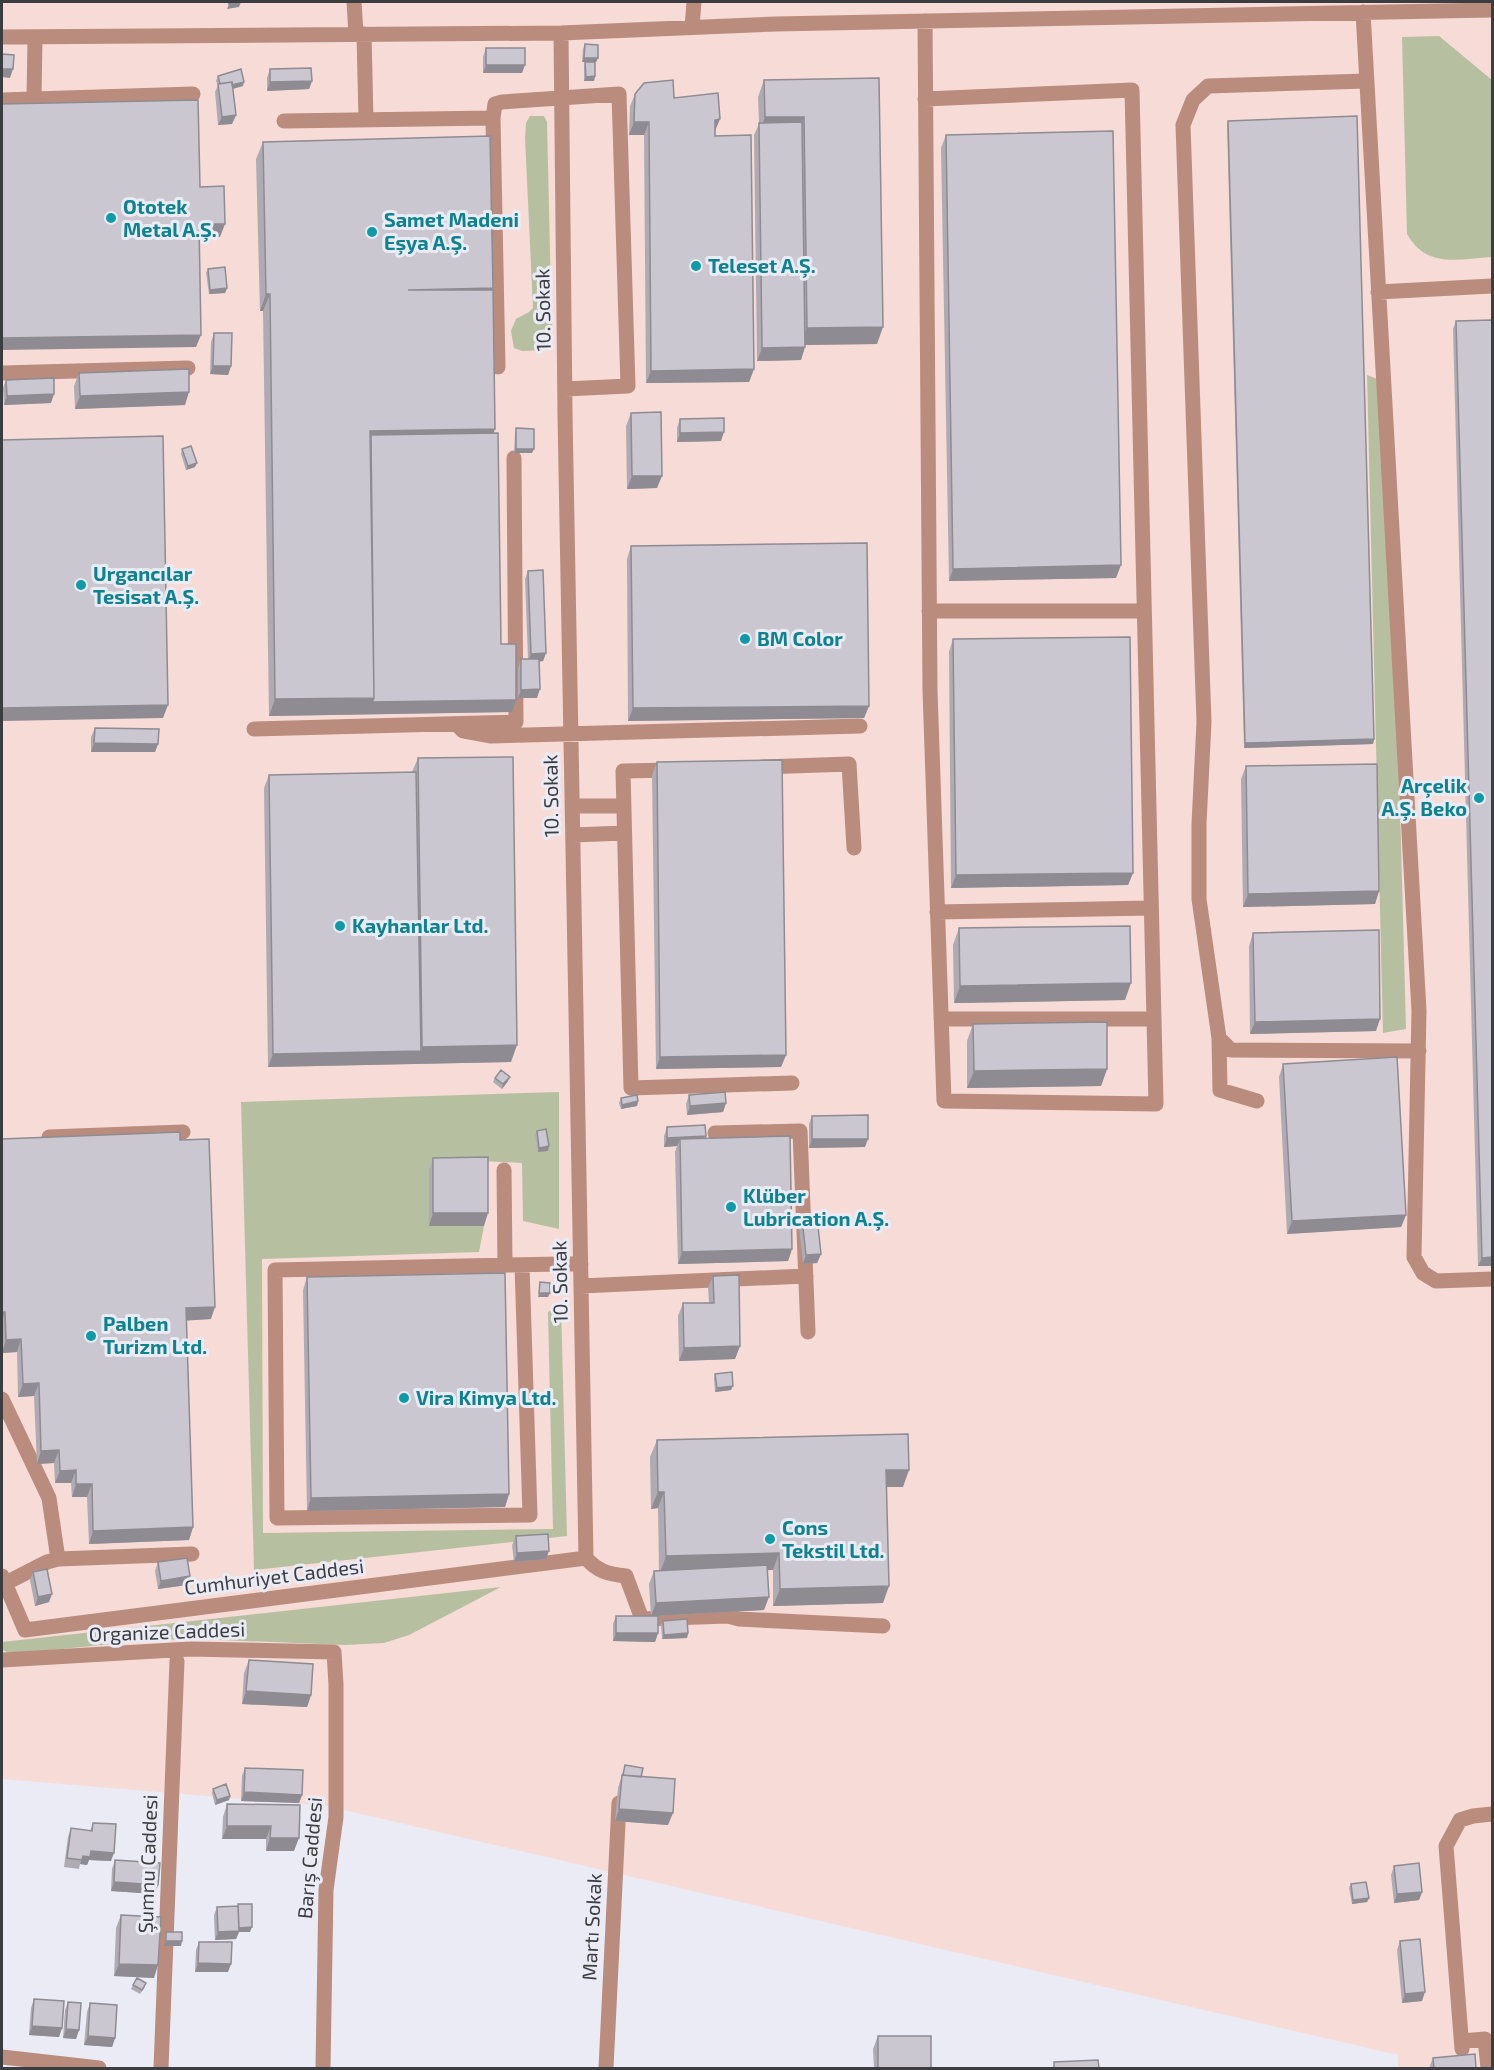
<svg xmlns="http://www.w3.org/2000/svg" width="1494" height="2070" viewBox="0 0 1494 2070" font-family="'Exo 2',sans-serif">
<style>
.industrial{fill:#f6dbd7}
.green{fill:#b6c0a1}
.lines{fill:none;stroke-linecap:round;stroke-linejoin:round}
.minor{stroke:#b98c7e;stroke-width:15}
.wall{fill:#afabb3}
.shaded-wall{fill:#8e8b92}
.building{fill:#cbc7d0;stroke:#8e8b92;stroke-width:1.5}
.culture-dot{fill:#0f9aa8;stroke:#eaebf5;stroke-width:2}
.labels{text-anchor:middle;stroke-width:6;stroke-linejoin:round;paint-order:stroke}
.culture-label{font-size:20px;font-weight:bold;fill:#0d838f;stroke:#eaebf5;text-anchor:start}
.street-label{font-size:20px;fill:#3c3d41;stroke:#eaebf5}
</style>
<rect width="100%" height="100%" fill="#eaebf5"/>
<path class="industrial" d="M2 2H1492V2068H1398V2055L327 1806 2 1779Z"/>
<path class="green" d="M1439 36 1492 80V257C1458 259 1427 269 1407 234L1402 37Z
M530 116H544L547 122 552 339 551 346 547 350 522 351 514 348 511 331 516 319 529 312 533 308 525 138 526 123Z
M1367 375 1383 381 1389 396 1406 1029 1383 1033Z
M559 1092V1229L523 1221 522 1163 483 1161 484 1226 479 1252 262 1259 263 1533 553 1529 548 1312 561 1304 567 1536 254 1570 241 1102Z
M501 1587 409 1635 384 1643 345 1645 196 1639 151 1640 13 1654 2 1650V1642Z"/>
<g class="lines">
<path class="minor" d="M354 2 356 34
M1363 12 1419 1011 1414 1257 1423 1273 1436 1281 1492 1279
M925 21 930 690 944 1101 1156 1104 1132 90 925 99
M692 27 694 2
M561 33 565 414 586 1558
M364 34 366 120
M2 37 561 33 776 24 1492 10
M34 99 35 37
M2 100 193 94
M284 121 493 118
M1378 292 1492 286
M498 367 493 118 495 104 502 102 619 94 628 386 565 389
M2 373 188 368
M929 611H1144
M460 728 463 731 490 736 860 726
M254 729 516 722 514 458
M762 767 849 764 854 848
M672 770 623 771 631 1088 792 1083
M572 806H624
M573 835 624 833
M937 912 1151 908
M941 1019H1154
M1219 1038 1231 1050 1419 1051
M1257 1101 1220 1090 1219 1038 1199 899V824L1204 722 1183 125 1193 100 1208 86 1366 81
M715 1133 800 1131 808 1332
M49 1137 183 1132
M504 1170 505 1265
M522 1265 530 1515 277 1518 275 1270 560 1264H581
M581 1286 806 1276
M2 1399 49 1498 58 1559
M586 1558C598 1572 609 1574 626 1576L642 1619 728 1616 739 1619 883 1626
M2 1576 25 1630 586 1558
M4 1584 47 1562 58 1559 192 1554
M2 1660 190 1649 334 1652 336 1685V1817L326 1890 323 2068
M1462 2041 1485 2039 1488 2068
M1462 2049 1446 1846 1460 1820 1473 1816 1492 1814
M2 2057 99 2068
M161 2068 177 1661
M606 2068 619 1803"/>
</g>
<path class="wall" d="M585 44 598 58 596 62H595V76L594 81H584V67L585 62H595H582L583 49Z
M486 48 522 73H483V57Z
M270 69 312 81 309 89 267 91V78Z
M218 76 243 86 233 89 236 115 232 124 218 125 215 92 218 85 216 81Z
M879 78 877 344 805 345 801 360 757 361 754 135 759 124 758 97 764 80Z
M635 94 674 98 715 132 754 369 749 382 646 383 644 135H629L630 106Z
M1228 121 1374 739 1373 744 1244 748 1227 125Z
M946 135 1116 578 949 581 941 148Z
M263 142 493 288V433L501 644 512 712 269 716 263 311H260L256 159Z
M208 269 227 288 225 293 209 294 206 273Z
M1492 320V1266H1478L1453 329 1456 321Z
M214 333 231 366 228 375 210 374 211 342Z
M79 373 185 405 75 409 74 386Z
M6 380 51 403 4 405 3 388Z
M631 413 657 488 627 489 626 426Z
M680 419 721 441 677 442V428Z
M516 428 532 453H514L515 433Z
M182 449 195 467 186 470 181 454Z
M631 546 869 706 864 718 628 721 627 559Z
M528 571 546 653 543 661 539 662 537 698H518V668L521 659H528L525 579Z
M953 639 1133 873 1128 885 951 888 949 652Z
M95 728 158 744 155 752H91V737Z
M418 758 511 1062 268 1067 264 788 269 775 412 772Z
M657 762 786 1055 781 1067 656 1069 652 775Z
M1246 766 1379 891 1375 904 1243 907 1241 779Z
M959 928 1125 1000 954 1003 953 945Z
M1253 933 1376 1031 1250 1034 1249 946Z
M973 1024 1107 1069 1101 1086 967 1088V1041Z
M1283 1064 1406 1215 1401 1227 1287 1234 1279 1077Z
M495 1078 508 1081 502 1089 493 1082Z
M689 1095 726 1103 723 1112 687 1115 686 1104Z
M621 1098 638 1101 637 1106 621 1109 619 1103Z
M812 1116 865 1147 809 1148V1124Z
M667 1127 706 1136 705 1139 792 1249 788 1261 678 1264 675 1152 677 1146 664 1147V1136Z
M537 1131 549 1146 548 1151 538 1152 535 1135Z
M2 1139 180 1140 211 1319 186 1320 193 1527 189 1540 89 1544 87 1497H72L71 1483H55L54 1463 37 1464 34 1396 18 1397 17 1352 2 1353Z
M433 1158 484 1226H429V1170Z
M802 1219 821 1254 817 1263 803 1264 799 1227Z
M713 1276 740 1346 735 1359 679 1361 678 1316 683 1303H709L708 1288Z
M307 1277 509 1494 505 1507 307 1511 303 1290Z
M715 1374 731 1390 715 1392 714 1378Z
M657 1440 903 1487H887L883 1603 773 1606V1570H767L764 1610 651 1616 649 1584 654 1571H659L658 1508 651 1509 650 1457Z
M516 1536 546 1559 514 1562 512 1545Z
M158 1562 187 1585 158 1589 155 1571Z
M33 1572 49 1602 35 1606 30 1580Z
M616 1616 658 1633 655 1642 613 1641V1624Z
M663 1621 688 1633 687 1638 662 1639 661 1625Z
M249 1660 311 1695 307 1707 242 1704 244 1673Z
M625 1765 641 1777 668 1825 615 1821 618 1788Z
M245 1768 302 1795 299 1803 241 1801 242 1776Z
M213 1789 230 1796 229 1800 215 1805 212 1793Z
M227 1804 300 1805 294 1851H266V1839H222L223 1817Z
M93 1823 111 1861 89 1860 87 1865 80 1864 79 1869 64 1867 68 1837 71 1828 90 1831Z
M115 1860 155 1894 111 1891 112 1869Z
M1394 1866 1422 1892 1419 1900 1394 1903 1391 1875Z
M1351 1884 1369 1898 1367 1902 1352 1904 1349 1888Z
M238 1904 250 1932H239L236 1939 215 1940 214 1915 217 1907 238 1906Z
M121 1915 154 1978 114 1976 116 1928Z
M1400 1941 1422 2001 1402 2003 1397 1950Z
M199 1942 228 1972H195L196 1950Z
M133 1985 145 1987 140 1994 131 1989Z
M34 1999 62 2028 59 2037 29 2035 31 2008Z
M68 2002 79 2030 76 2039 63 2038 65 2010Z
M90 2003 115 2038 112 2047 84 2045 87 2012Z
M878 2036 931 2068H874L873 2049Z
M1433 2058 1476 2068H1429Z"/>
<path class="shaded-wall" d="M241 2 239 7 227 9 229 4Z
M584 58H598L596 62H582Z
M486 65H525L522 73H483Z
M2 69H13L10 78 2 77Z
M595 76 594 81H584L586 77Z
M312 81 309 89 267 91 270 82Z
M244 82 243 86 220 92 221 88Z
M236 115 232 124 218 125 222 117Z
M765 117H804L798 134H759Z
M720 119 715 131V120Z
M634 122H649L644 135H629Z
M199 224H225L220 237H194Z
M227 288 225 293 209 294 210 290Z
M493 288 487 305 408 290Z
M266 294H270L263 311H260Z
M883 327 877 344 801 345 807 328Z
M201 335 196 347 2 350V338Z
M805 347 801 360 757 361 762 348Z
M213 366H231L228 375 210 374Z
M754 369 749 382 646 383 651 371Z
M189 392 185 405 75 409 80 396Z
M54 394 51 403 4 405 7 396Z
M495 429 489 446 369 435 370 431Z
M724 432 721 441 677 442 680 433Z
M516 449H534L532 453H514Z
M197 463 195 467 186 470 188 466Z
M632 476H662L657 488 627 489Z
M1121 565 1116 578 949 581 953 569Z
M546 653 543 661 528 662 531 654Z
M540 689 537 698H518L521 690Z
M374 698 516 700 512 712 269 716 275 699Z
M168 705 163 718 2 721V708Z
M869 706 864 718 628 721 633 708Z
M1374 739 1373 744 1244 748 1245 743Z
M94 743 158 744 155 752H91Z
M1133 873 1128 885 951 888 956 875Z
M1379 891 1375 904 1243 907 1248 894Z
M1131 983 1125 1000 954 1003 960 986Z
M1380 1019 1376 1031 1250 1034 1255 1022Z
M517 1045 511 1062 268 1067 273 1054 421 1051 422 1047Z
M786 1055 781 1067 656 1069 660 1057Z
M1107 1069 1101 1086 967 1088 974 1071Z
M510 1077 508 1081 502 1089 503 1084Z
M638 1101 637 1106 621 1109 622 1105Z
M726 1103 723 1112 687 1115 690 1106Z
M706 1136 703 1145 680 1139 677 1146 664 1147 667 1138Z
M812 1139H868L865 1147 809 1148Z
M549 1146 548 1151 538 1152 539 1148Z
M433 1213H488L484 1226H429Z
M1406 1215 1401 1227 1287 1234 1292 1221Z
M792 1249 788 1261 678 1264 682 1252Z
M821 1254 817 1263 803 1264 806 1255Z
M1492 1257V1266H1478L1482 1258Z
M539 1293H550L548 1297H538Z
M215 1307 211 1319 181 1321 186 1308Z
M2 1312H5L2 1321Z
M21 1339 17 1352 2 1353 6 1340Z
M740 1346 735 1359 679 1361 684 1348Z
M39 1383 34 1396 18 1397 23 1384Z
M733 1386 731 1390 715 1392 717 1388Z
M59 1450 54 1463 37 1464 41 1451Z
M76 1470 71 1483H55L60 1471Z
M886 1470H909L903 1487H880Z
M76 1484H92L87 1497H72Z
M658 1492H664L658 1508 651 1509Z
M509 1494 505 1507 307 1511 311 1498Z
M193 1527 189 1540 89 1544 93 1531Z
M549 1551 546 1559 514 1562 517 1553Z
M779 1553 773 1570 660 1573 666 1556Z
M190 1576 187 1585 158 1589 161 1581Z
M889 1586 883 1603 773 1606 780 1589Z
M52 1594 49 1602 35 1606 38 1597Z
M769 1597 764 1610 651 1616 656 1603Z
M616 1633H658L655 1642 613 1641Z
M688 1633 687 1638 662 1639 664 1635Z
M246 1691 311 1695 307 1707 242 1704Z
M244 1792 302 1795 299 1803 241 1801Z
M230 1796 229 1800 215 1805 217 1800Z
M619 1809 673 1813 668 1825 615 1821Z
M227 1826H271L266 1839H222Z
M270 1838H299L294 1851H266Z
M91 1851 114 1853 111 1861 89 1860 87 1865 80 1864 83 1856Z
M114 1882 158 1885 155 1894 111 1891Z
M1422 1892 1419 1900 1394 1903 1397 1894Z
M1369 1898 1367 1902 1352 1904 1353 1900Z
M252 1927 250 1932H239L236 1939 215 1940 218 1932 238 1928Z
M166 1941H182L181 1946H164Z
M198 1963 231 1964 228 1972H195Z
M119 1964 158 1965 154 1978 114 1976Z
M1425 1992 1422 2001 1402 2003 1405 1994Z
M32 2026 62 2028 59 2037 29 2035Z
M66 2029 79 2030 76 2039 63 2038Z
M88 2036 115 2038 112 2047 84 2045Z"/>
<path class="building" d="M228 2H241L229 4Z
M585 44 598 45V58H584Z
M486 48H525V65H486Z
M2 54 14 55 13 69H2Z
M585 62H595V76L586 77Z
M311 68 312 81 270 82V69Z
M241 69 244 82 232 85V82L220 84 218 76Z
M879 78 883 327 807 328 804 117H765L764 80Z
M673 80 674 98 718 93 720 119 715 120V136L751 135 754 369 651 371 649 122H634L635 94 644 83Z
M232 82 236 115 222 117 218 84Z
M198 100 200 187 224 186 225 224H199L201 335 2 338V104Z
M1357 116 1374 739 1245 743 1228 121Z
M802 122 805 347 762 348 759 123Z
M1113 131 1121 565 953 569 946 135Z
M490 136 493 288 408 290H493L495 429 370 431 374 698 275 699 270 294H266L263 142Z
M225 267 227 288 210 290 208 269Z
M1492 320V1257L1482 1258 1456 321Z
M214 333H232L231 366H213Z
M189 369V392L80 396 79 373Z
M54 378V394L7 396 6 380Z
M661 412 662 476H632L631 413Z
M724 418V432L680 433V419Z
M516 428 534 429V449H516Z
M498 433 501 644H516V700L372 702 374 698 371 435Z
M163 436 168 705 2 708V440Z
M191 446 197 463 188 466 182 449Z
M867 543 869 706 633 708 631 546Z
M543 570 546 653 531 654 528 571Z
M1130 637 1133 873 956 875 953 639Z
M521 659H539L540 689 521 690Z
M95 728 159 729 158 744 94 743Z
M513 757 517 1045 422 1047 418 758Z
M782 760 786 1055 660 1057 657 762Z
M1377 764 1379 891 1248 894 1246 766Z
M416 772 421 1051 273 1054 269 775Z
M1130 926 1131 983 960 986 959 928Z
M1379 930 1380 1019 1255 1022 1253 933Z
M1107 1022V1069L974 1071 973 1024Z
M1397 1057 1406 1215 1292 1221 1283 1064Z
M501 1070 510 1077 503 1084 495 1078Z
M725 1092 726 1103 690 1106 689 1095Z
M637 1095 638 1101 622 1105 621 1098Z
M868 1115V1139H812V1116Z
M705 1125 706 1136 667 1138V1127Z
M546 1129 549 1146 539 1148 537 1131Z
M180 1132V1140L209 1139 215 1307 186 1308 193 1527 93 1531 92 1484H76V1470L60 1471 59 1450 41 1451 39 1383 23 1384 21 1339 6 1340 5 1312H2V1139Z
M790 1136 792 1249 682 1252 680 1139Z
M488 1157V1213H433V1158Z
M817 1217 821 1254 806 1255 802 1219Z
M505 1273 509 1494 311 1498 307 1277Z
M739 1275 740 1346 684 1348 683 1303H714L713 1276Z
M540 1282 550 1283V1293H539Z
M732 1372 733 1386 717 1388 715 1374Z
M908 1434 909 1470H886L889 1586 780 1589 779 1553 666 1556 664 1492H658L657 1440Z
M548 1534 549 1551 517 1553 516 1536Z
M187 1558 190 1576 161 1581 158 1562Z
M767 1565 769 1597 656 1603 654 1571Z
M47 1569 52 1594 38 1597 33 1572Z
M616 1616H658V1633H616Z
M687 1619 688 1633 664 1635 663 1621Z
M249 1660 313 1664 311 1695 246 1691Z
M625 1765 643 1768 641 1777 623 1775Z
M245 1768 303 1770 302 1795 244 1792Z
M622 1775 675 1779 673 1813 619 1809Z
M226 1784 230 1796 217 1800 213 1789Z
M227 1804 300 1805 299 1838H270L271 1826H227Z
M93 1823 116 1824 114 1853 91 1851 90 1857 83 1856 82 1860 67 1858 71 1828 92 1831Z
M115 1860 160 1863 158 1885 114 1882Z
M1419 1863 1422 1892 1397 1894 1394 1866Z
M1366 1882 1369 1898 1353 1900 1351 1884Z
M238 1904H252V1927L239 1928Z
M238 1906 239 1931 218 1932 217 1907Z
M121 1915 161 1917 158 1965 119 1964Z
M166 1932H182V1941H166Z
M1420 1939 1425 1992 1405 1994 1400 1941Z
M199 1942H232L231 1964 198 1963Z
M137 1978 146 1983 142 1990 133 1985Z
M34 1999 64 2001 62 2028 32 2026Z
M68 2002 81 2003 79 2030 66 2029Z
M90 2003 117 2005 115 2038 88 2036Z
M878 2036H931V2068H878Z
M1475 2054 1476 2068H1434L1433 2058Z
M1098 2060 1099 2068H1054V2062Z"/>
<g class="culture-dot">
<circle cx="111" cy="218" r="6"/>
<circle cx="372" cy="232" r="6"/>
<circle cx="696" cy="266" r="6"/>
<circle cx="81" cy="585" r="6"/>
<circle cx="745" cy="639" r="6"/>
<circle cx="1479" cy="798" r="6"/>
<circle cx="340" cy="926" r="6"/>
<circle cx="731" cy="1207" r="6"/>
<circle cx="91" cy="1336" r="6"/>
<circle cx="404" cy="1398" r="6"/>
<circle cx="770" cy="1539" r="6"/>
</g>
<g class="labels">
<g class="culture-label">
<text x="123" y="214">Ototek<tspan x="123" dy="23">Metal A.Ş.</tspan></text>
<text x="384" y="227">Samet Madeni<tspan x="384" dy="23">Eşya A.Ş.</tspan></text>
<text x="708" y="273">Teleset A.Ş.</text>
<text x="93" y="581">Urgancılar<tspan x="93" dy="23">Tesisat A.Ş.</tspan></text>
<text x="757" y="646">BM Color</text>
<text x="1467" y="793" text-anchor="end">Arçelik<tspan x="1467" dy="23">A.Ş. Beko</tspan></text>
<text x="352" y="933">Kayhanlar Ltd.</text>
<text x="743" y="1203">Klüber<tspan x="743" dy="23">Lubrication A.Ş.</tspan></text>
<text x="103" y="1331">Palben<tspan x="103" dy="23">Turizm Ltd.</tspan></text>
<text x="416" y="1405">Vira Kimya Ltd.</text>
<text x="782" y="1535">Cons<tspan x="782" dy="23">Tekstil Ltd.</tspan></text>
</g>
<g class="street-label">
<text transform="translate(543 310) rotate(-91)" y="7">10. Sokak</text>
<text transform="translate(551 796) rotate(-91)" y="7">10. Sokak</text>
<text transform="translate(560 1282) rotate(-91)" y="7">10. Sokak</text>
<text transform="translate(274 1577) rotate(-7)" y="7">Cumhuriyet Caddesi</text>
<text transform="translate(167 1632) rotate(-2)" y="7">Organize Caddesi</text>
<text transform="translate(310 1858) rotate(-85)" y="7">Barış Caddesi</text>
<text transform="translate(148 1864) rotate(-88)" y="7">Şumnu Caddesi</text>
<text transform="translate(592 1927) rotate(-87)" y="7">Martı Sokak</text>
</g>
</g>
<rect width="1494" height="2070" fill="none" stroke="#3c3d41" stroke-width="6"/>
</svg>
